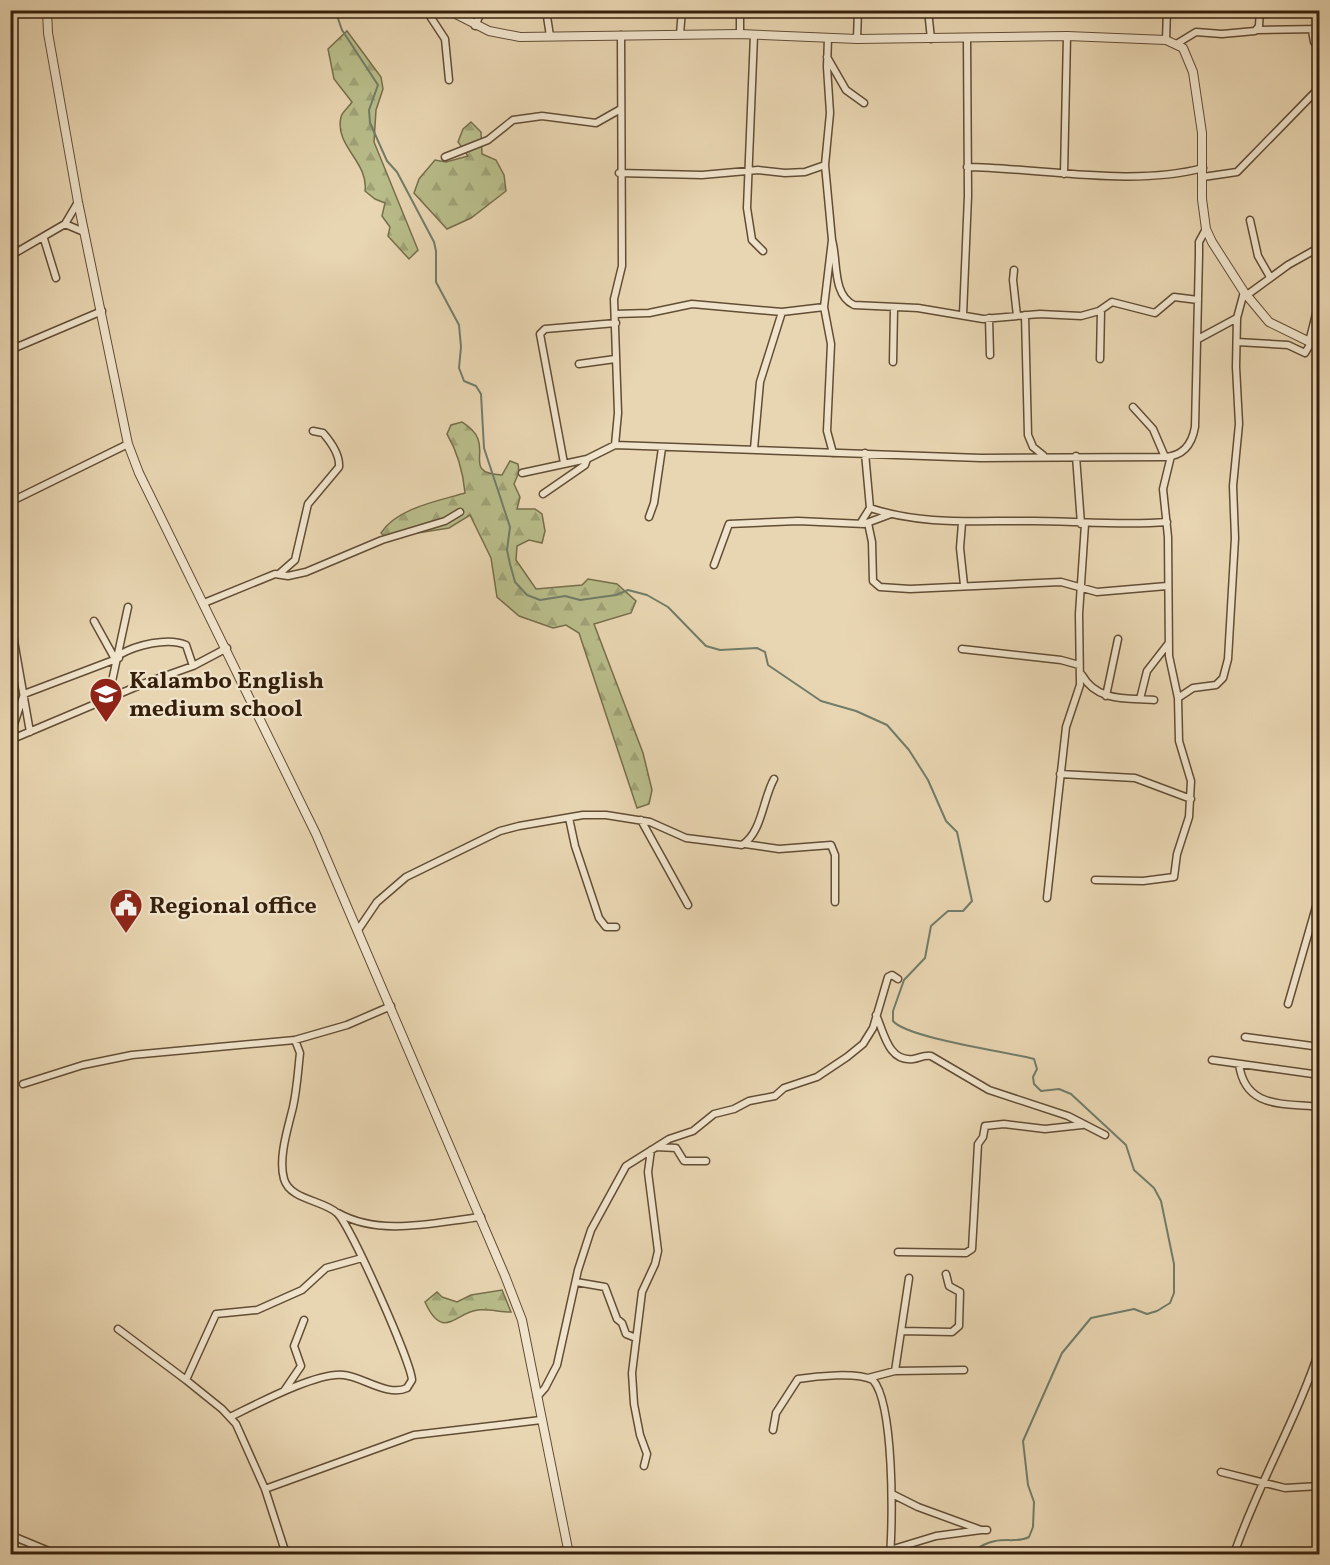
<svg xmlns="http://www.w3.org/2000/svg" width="1330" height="1565" viewBox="0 0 1330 1565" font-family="Vollkorn,serif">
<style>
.forest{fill:url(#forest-firs);stroke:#776e4b;stroke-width:1.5}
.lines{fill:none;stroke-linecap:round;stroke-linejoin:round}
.stream{stroke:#717c69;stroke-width:2}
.minor-casing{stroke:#624d35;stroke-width:9}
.tertiary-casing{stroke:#624d35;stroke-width:10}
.minor{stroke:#f0e4cc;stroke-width:6}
.tertiary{stroke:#f0e4cc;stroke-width:8}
.labels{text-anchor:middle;stroke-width:4.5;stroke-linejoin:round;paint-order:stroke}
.poi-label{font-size:24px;font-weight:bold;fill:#36200c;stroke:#f0e4cc;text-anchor:start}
</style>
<defs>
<pattern id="forest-firs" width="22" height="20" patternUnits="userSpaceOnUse" patternTransform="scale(1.5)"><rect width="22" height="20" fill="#b8bd8a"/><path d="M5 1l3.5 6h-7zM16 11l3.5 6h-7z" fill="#9fa276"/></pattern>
</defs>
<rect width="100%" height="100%" fill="#e8d5b1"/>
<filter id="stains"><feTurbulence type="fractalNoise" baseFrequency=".00333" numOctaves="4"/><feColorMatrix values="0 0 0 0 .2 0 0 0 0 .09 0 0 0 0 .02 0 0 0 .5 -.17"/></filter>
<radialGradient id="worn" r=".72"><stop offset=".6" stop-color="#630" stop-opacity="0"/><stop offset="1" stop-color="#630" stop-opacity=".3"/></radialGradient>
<path class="forest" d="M347 31 381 77 383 89 376 110 374 142 418 250 409 259 388 236 390 227 382 216 385 203 375 199 365 191C369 162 334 146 341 117 342 112 349 107 352 102L334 79 328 49Z
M471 122 481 132 482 154 496 160 504 175 506 191 471 218 447 229 414 193 419 179 435 160 446 162 468 156 458 142 463 129Z
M462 422C469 427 475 431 478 439 485 457 467 473 502 475L510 461 518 464 519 472 514 484 520 497 517 509H535L542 514 545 531 542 543 529 540 517 546 516 560 536 589 582 585 588 579 617 584 636 601 631 613 594 624 643 753 652 790 649 804 637 808 579 633 566 625 553 628 519 616 497 597 491 558 470 515 449 528 386 538 381 533C397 508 438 501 465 493 463 471 458 453 447 434L451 425Z
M502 1290 511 1312C501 1312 488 1309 478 1310 456 1312 443 1342 425 1302L437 1292 442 1297 457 1302 471 1295Z"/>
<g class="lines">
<path class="stream" d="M335 10 342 30 378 85 369 110 370 123 387 161 397 172 434 242 436 251V282L459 325 461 347 459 368 464 381 476 386 481 394 484 448 510 527 507 550 510 564 515 582 527 595 540 600 565 596 580 600 616 595 628 590 647 595 668 607 706 646 720 650 757 648 765 652 768 665 821 701 856 711 887 725 909 750 928 780 946 821 957 832 972 901 963 911H948L931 926 925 958 904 980 893 1011V1021C907 1038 1008 1052 1034 1059L1037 1069 1033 1077 1034 1084 1041 1091 1059 1089 1071 1094 1126 1145 1134 1170 1154 1188 1161 1201 1174 1264V1293L1170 1303 1157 1311 1147 1314 1134 1309 1091 1318 1062 1353 1023 1441 1028 1485 1034 1502 1033 1527 1029 1537C1014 1545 999 1533 975 1550L974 1554"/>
<defs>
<path id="minor" d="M426 10 445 39 449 80
M546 10 550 36
M740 10V34
M928 10 931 39
M475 26 482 10
M1257 30 1320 29
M1312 30 1314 42 1320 48
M680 34 682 10
M621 35 622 266 614 299 618 413 615 445 981 458 1165 457C1183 456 1192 444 1195 427L1199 255V242L1206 229
M754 35 747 208 752 240 763 251
M828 38 827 67 830 113 825 165 832 240 824 307 831 344 827 431 833 453
M857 39 858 10
M1166 40 1167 10
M1178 43 1196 32 1222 34 1255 31 1259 26 1260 10
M827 57 846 90 864 103
M445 157 488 140 513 120 542 116 596 123 619 110
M967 167C1041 168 1132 187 1203 168
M619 173 702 175 758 170 785 173 805 172 825 165
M1064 174 1067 36
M1203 177 1237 172 1320 87
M1250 220 1258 256 1270 277
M65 224 84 232
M44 239 56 278
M832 240C838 261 832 295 854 305L918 308 983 319 1040 314 1081 316 1099 311 1112 302 1155 313 1174 297 1198 300
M10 256 65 224 78 202
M1014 270 1013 280 1017 316
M1247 295 1288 265 1320 247
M615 314 649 313 692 304 782 312 824 307
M963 315 968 196 967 38
M1025 315 1028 435 1033 447 1043 455
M989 318 990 355
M1198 339 1237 318
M1237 342 1288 345 1305 353 1311 343
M1309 342 1320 298
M10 350 102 311
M1100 359 1101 310
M893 362 894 309
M579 364 615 359
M1133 407 1153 429 1165 457
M754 449 760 382 782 312
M1076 456 1081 524
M564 463 540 334 545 329 616 323
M522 473 587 459 615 445
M543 494 585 465 587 459
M10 502 128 444
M870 508C924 526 978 520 1034 521 1079 521 1122 526 1167 522
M649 517 654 503 662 448
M868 523 872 542 873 581 880 587 910 589 1061 582 1097 592 1167 586
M962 523 960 548 964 585
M860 524 870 508 865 453
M714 565 729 524 798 521 864 524 891 514
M279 574 295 560 308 504 339 467C340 455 330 441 323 433L313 431
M204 603 275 574 288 576 306 572 382 540 445 521 460 512
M10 618 30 732
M94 621 115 659
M962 649 1061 660 1079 665
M119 655C136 645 168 637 186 645L193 666
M1082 675C1097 702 1127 698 1154 700
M1106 696 1118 639
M1178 698 1193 688 1216 685 1223 678 1228 659 1235 538 1233 486 1239 424 1236 367 1237 318 1244 292
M1140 699 1147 671 1168 644
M108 700 128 607
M10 736 24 694 119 658
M10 740 145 683 193 666 227 648
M1060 774 1135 778 1191 799
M569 818 575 846 599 918 606 927H616
M641 820 688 905
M745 844 779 849 831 845 835 855V902
M1095 880 1143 881 1174 877 1177 854 1189 817 1191 781 1179 741 1178 698 1169 656 1168 537 1163 489 1171 456
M1047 898 1066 727 1080 685 1079 614 1085 524
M358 930 377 902 406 877 500 831 519 826 583 815H606L650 822 686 838 742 845C762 833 763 798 774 779
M1288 1004 1320 893
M876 1015C884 1032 888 1062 913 1059 920 1058 923 1055 931 1056L989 1090 1068 1116 1105 1135
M1245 1037 1320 1047
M1212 1060 1320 1075
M1239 1064C1245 1109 1283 1103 1320 1107
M23 1084 83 1065 132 1055 295 1040 347 1025 391 1006
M657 1147 676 1148 684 1161H706
M338 1213C381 1237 435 1222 481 1217
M898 1252 966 1253 972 1249 978 1144 983 1137 985 1126 1004 1124 1045 1129 1082 1125
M576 1282 605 1287 617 1319 622 1323 626 1334 636 1338
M118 1329 186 1380 222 1409 236 1424 265 1489 286 1554
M902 1331 952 1332 959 1326 960 1292 949 1286 946 1274
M895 1371 909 1278
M868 1378 895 1371 964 1370
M186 1380 216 1314 257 1310 302 1290 326 1268 362 1258
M284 1391 301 1366 294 1346 304 1320
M537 1397 545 1388 557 1365 578 1270 591 1230 626 1166 669 1139 693 1131 714 1114 734 1109 749 1101 775 1096 784 1088 817 1077 847 1057 863 1044 873 1028 888 977 892 975 898 979
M230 1417C255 1405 318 1371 344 1375 363 1377 388 1397 407 1388L412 1380C411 1362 350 1224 337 1213 323 1200 290 1200 284 1179 278 1158 288 1128 293 1107 297 1089 298 1071 300 1053L295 1040
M773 1430 776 1413 798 1379C816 1376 857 1372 873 1380 894 1404 893 1521 890 1554
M644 1466 647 1454 640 1435 634 1404 632 1373 642 1292 655 1264 658 1251 648 1172 651 1150
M1221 1472 1285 1488 1320 1486
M265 1489 414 1435 541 1420
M892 1494 918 1507 981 1530H987
M10 1535 56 1554
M890 1550 936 1536 981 1530
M552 1554 568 1549
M1234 1554C1258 1484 1297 1419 1320 1348"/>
<path id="tertiary" d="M47 10 48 33 78 202 128 444 139 473 316 834 505 1276 522 1320 569 1554
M448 10 489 31 520 37 740 34 857 39 1067 36 1166 40 1183 48 1193 72 1202 133V199L1206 229 1212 242 1244 292 1269 322 1320 347"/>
</defs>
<use href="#minor" class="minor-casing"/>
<use href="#tertiary" class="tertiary-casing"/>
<use href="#minor" class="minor"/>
<use href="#tertiary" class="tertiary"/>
</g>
<defs>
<symbol id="school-pin" viewBox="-11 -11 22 30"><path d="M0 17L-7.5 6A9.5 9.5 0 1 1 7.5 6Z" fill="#8f2418" stroke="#f0e4cc"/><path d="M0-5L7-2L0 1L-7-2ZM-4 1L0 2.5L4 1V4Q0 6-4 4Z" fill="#fff"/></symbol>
<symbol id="civic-pin" viewBox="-11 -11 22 30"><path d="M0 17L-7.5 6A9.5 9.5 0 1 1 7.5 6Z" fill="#8f2418" stroke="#f0e4cc"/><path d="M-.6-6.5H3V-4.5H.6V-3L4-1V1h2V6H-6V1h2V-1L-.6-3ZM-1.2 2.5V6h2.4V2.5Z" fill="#fff"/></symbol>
</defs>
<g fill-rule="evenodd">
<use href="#school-pin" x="87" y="675" width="38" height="52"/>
<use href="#civic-pin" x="107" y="886" width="38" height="52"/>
</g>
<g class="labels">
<g class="poi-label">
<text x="129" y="688">Kalambo English<tspan x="129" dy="28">medium school</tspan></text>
<text x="149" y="913">Regional office</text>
</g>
</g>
<rect width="1330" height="1565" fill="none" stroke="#e8d5b1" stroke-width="36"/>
<rect x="12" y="12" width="1306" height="1541" fill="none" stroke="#36200c" stroke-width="3"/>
<rect x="18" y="18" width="1294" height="1529" fill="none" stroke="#36200c" stroke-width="1.5"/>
<rect width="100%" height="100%" filter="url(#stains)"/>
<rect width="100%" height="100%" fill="url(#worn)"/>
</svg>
